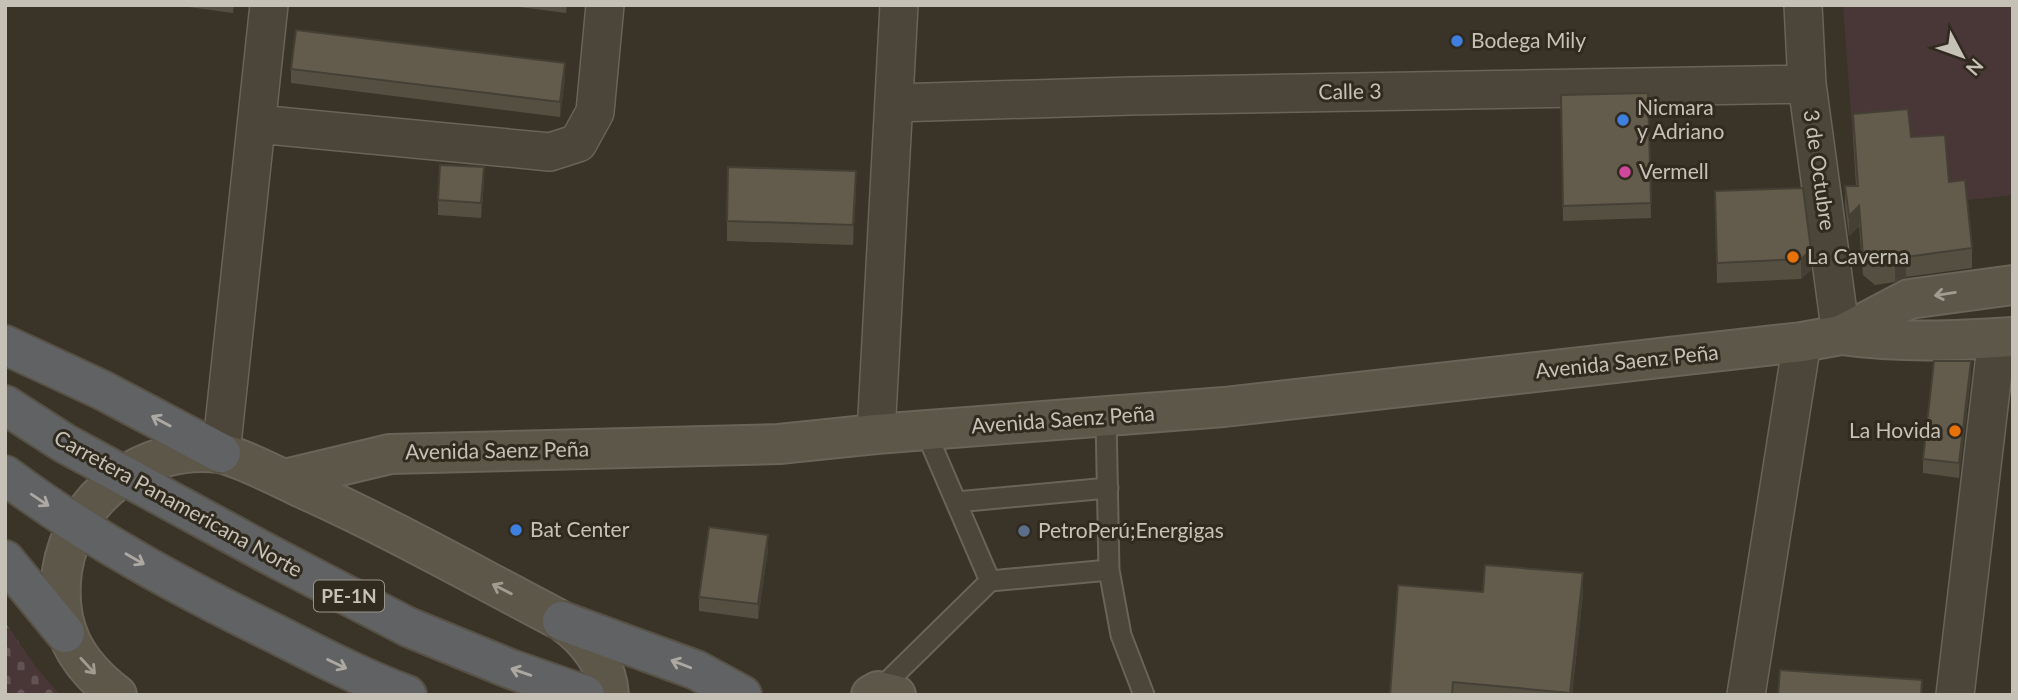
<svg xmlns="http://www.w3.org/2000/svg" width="2018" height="700" viewBox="0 0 2018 700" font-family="Lato,sans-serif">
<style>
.cemetery{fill:url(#cemetery-stones)}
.pitch{fill:#493738}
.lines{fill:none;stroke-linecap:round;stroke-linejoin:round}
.service-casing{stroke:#696358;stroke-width:23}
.minor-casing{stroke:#696358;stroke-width:40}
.secondary-casing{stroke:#696358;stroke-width:42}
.trunk-casing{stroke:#565045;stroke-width:42}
.service{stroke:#4b453a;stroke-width:19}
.minor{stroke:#4b453a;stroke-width:37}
.secondary{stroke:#5d5749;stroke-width:38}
.trunk{stroke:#616264;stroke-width:38}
.wall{fill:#554f42}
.shaded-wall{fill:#454036}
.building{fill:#635c4d;stroke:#454036;stroke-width:2}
.oneway{stroke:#a19c90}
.oneway2{stroke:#ada9a2}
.shop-dot{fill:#3f7fe0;stroke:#302a1f;stroke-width:2.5}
.hotel-dot{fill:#d1479c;stroke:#302a1f;stroke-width:2.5}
.food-dot{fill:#e8710a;stroke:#302a1f;stroke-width:2.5}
.service-dot{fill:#5c6f8a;stroke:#302a1f;stroke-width:2.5}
.labels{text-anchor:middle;stroke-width:6;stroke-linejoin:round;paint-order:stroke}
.shield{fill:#302a1f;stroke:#999489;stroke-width:2}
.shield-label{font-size:19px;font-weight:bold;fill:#c6c1b6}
.poi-label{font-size:21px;fill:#c6c1b6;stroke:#302a1f;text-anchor:start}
.street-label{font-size:21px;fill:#c6c1b6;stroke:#302a1f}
</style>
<defs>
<pattern id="cemetery-stones" width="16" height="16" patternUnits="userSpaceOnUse" patternTransform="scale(1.75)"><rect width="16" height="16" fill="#493738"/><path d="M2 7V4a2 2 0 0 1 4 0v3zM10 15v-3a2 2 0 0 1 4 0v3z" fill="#625253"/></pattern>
</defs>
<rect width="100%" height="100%" fill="#3a3327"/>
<path class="cemetery" d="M5 622 35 666 60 695H5Z"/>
<path class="pitch" d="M1843 5H2013V195L1858 212Z"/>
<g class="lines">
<defs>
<path id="service" d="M1106 417 1109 570 1121 635 1144 695
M925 430 990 581
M956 502 1108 488
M878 691 990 581 1109 570"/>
<path id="minor" d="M1803 5 1807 84 1841 335
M894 103 1131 96 1807 84
M257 124 550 152 578 143 595 112 605 5
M876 434 899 5
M221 453 269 5
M1746 695 1802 342
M1955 695 1997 338"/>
<path id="secondary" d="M1841 335C1900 343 1954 341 2013 337
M285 479 390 454 779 444 876 434 1224 407 1802 342 1841 335 1909 299 2013 285
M117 695C74 662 55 626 62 571 73 497 144 444 219 453 238 456 283 479 302 488 391 528 476 576 562 621 587 639 607 662 609 695
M871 695 878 691 896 695"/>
<path id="trunk" d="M5 345 102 390 221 453
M5 405 64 443 268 554 408 627 508 668 585 695
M5 475C89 538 182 588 276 634 319 656 362 678 407 695
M5 560 65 633
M562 621 696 670 742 695"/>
</defs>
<use href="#service" class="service-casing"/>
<use href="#minor" class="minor-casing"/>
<use href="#secondary" class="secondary-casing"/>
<use href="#trunk" class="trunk-casing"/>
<use href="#service" class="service"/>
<use href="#minor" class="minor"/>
<use href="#secondary" class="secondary"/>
<use href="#trunk" class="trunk"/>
</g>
<path class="wall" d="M174 5H234L233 13Z
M505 5H567L566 13Z
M291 69 565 77 560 117 291 83Z
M1648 93 1651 218 1563 221 1561 95Z
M1853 114 1911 137 1949 182 1972 248V268L1906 277 1895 282 1875 285 1863 275 1859 226 1849 236 1845 206V186H1856L1853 135Z
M484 182 481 218 438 215V200Z
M1803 188 1811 270 1801 279 1717 283 1715 191Z
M856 191 853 245 727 241V221Z
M1971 375 1959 478 1923 473V459Z
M768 550 758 619 699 611V597Z
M1483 592 1583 594 1572 695H1390Z"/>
<path class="shaded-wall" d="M565 63V77L560 117V102Z
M484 167V182L481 218V203Z
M856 171V191L853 245V225Z
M1859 206V226L1849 236V216Z
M1811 250V270L1801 279V259Z
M1906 257V277L1895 282V262Z
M1971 361V375L1959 478V463Z
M768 535V550L758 619V604Z
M1583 573V594L1572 695H1570Z"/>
<path class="building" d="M296 30 565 63 560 102 291 69Z
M1648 93 1651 203 1563 206 1561 95Z
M1908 109 1911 137 1945 135 1949 182 1965 180 1972 248 1906 257 1895 262 1875 264 1863 255 1859 206 1849 216 1845 186H1858L1853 114Z
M440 165 484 167 481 203 438 200Z
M728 167 856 171 853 225 727 221Z
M1803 188 1811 250 1801 259 1717 263 1715 191Z
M1934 361H1971L1959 463 1923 459Z
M709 527 768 535 758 604 699 597Z
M1485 565 1583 573 1570 693 1453 682 1452 695H1390L1398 585 1483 592Z
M1780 670 1922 680 1921 695H1778Z"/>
<defs><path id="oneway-shaft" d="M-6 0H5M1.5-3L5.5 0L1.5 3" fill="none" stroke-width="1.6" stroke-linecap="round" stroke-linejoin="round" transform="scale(1.75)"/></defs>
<g class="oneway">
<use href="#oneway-shaft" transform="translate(1945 294) rotate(171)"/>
<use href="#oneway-shaft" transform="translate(502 589) rotate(-153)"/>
<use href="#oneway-shaft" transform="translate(88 666) rotate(47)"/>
</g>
<g class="oneway2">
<use href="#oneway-shaft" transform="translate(161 421) rotate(-152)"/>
<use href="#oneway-shaft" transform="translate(40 500) rotate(34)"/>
<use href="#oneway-shaft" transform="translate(135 559) rotate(30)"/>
<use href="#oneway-shaft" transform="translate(337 664) rotate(26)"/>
<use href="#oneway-shaft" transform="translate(681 664) rotate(-159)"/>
<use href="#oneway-shaft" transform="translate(521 672) rotate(-161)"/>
</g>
<g class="shop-dot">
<circle cx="1457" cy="41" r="7"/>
<circle cx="1623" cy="120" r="7"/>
<circle cx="516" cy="530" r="7"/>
</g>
<circle class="hotel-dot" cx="1625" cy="172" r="7"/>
<g class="food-dot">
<circle cx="1793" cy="257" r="7"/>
<circle cx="1955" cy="431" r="7"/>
</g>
<circle class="service-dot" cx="1024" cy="531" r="7"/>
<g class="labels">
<rect class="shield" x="314" y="580.5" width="70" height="31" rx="5"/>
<g class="shield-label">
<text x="349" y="603">PE-1N</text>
</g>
<g class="poi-label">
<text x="1471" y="48">Bodega Mily</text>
<text x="1637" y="115">Nicmara<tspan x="1637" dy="24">y Adriano</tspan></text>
<text x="1639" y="179">Vermell</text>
<text x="1807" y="264">La Caverna</text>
<text x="1941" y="438" text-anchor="end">La Hovida</text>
<text x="530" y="537">Bat Center</text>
<text x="1038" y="538">PetroPerú;Energigas</text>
</g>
<g class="street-label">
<text transform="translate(1350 92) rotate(-1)" y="7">Calle 3</text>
<text transform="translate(1819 170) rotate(82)" y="7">3 de Octubre</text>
<text transform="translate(1627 362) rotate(-6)" y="7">Avenida Saenz Peña</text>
<text transform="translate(1063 420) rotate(-4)" y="7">Avenida Saenz Peña</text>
<text transform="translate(497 451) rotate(-1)" y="7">Avenida Saenz Peña</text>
<text transform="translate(178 504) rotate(29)" y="7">Carretera Panamericana Norte</text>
</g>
</g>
<rect width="2018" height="700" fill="none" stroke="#c6c1b6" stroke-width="14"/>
<g transform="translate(1962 56) rotate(131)" stroke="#302a1f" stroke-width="5" paint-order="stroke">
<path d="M0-5L12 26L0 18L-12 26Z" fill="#c6c1b6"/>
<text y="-10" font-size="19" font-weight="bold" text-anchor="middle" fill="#c6c1b6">N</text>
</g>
</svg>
